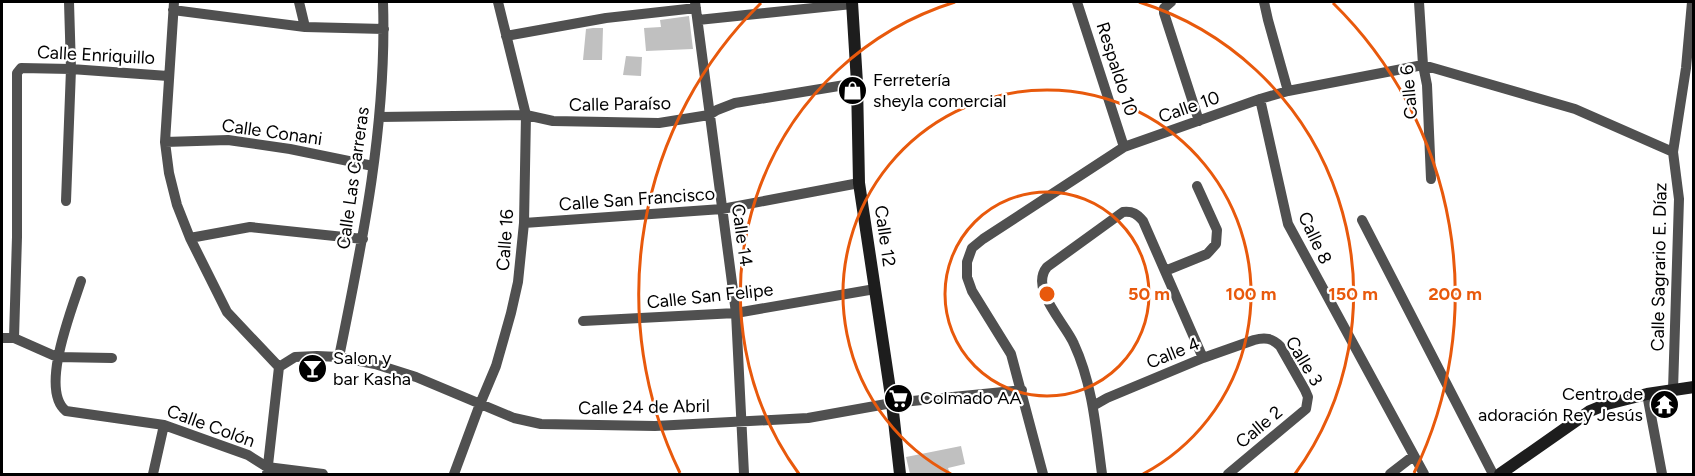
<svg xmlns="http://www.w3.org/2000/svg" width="1695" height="476" viewBox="0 0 1695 476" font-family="Figtree,sans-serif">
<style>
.building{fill:#c0c0c0}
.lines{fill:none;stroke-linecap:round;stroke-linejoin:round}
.minor{stroke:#505050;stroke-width:10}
.secondary{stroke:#1d1d1d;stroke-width:12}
.ring{fill:none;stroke:#e8590c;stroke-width:3}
.labels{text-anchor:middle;stroke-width:4.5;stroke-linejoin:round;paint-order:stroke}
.street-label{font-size:18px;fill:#000;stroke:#fff}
.poi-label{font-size:18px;fill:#000;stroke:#fff;text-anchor:start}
.centre{fill:#e8590c;stroke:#fff;stroke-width:3}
.ring-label{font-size:18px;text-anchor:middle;font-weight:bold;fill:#e8590c;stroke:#fff;stroke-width:4.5;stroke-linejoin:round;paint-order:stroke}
</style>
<rect width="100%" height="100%" fill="#fff"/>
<path class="building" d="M689 16 693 49 646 51 644 28 661 27 660 20Z
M593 28H603L602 60H583L586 29Z
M626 56 642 57 641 76 623 75Z
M961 446 965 464 948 468 950 474H910L906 457Z"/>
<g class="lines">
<path class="minor" d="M174 2 165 142 169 173 177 205 190 238 227 312 279 367 267 474
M299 2 305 27
M695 2 736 313 744 474
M1077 2 1124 147
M1171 2 1164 8V13L1199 121
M1264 2 1268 20 1288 91
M1419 2 1423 65 1427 85 1431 179
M173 10 305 27 384 29
M698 20 852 4
M506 36 606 18 696 8
M1260 99 1288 224 1424 474
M379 117 526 115 553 121 659 123 709 115 717 110 735 103 857 83
M165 142 228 140 290 149 373 166
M66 201 71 69 69 2
M1362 220 1493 474
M524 223 722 209 859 183
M190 238 250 227 363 239
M1165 271 1207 254 1216 244 1217 230 1197 186
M81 281C72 309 39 390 66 411L164 425 248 455 267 467 323 474
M583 321 736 313 875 289
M2 338H14L57 357 112 358
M14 338 17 237V73L21 68 71 69 168 76
M339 357C363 240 387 122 383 2
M279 367 295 357 317 356 339 357 375 364 416 377 514 418 541 424 655 426 808 418 892 403 1022 390
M1673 390 1679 199 1673 152 1686 68 1692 2
M1647 394 1662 474
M1093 406 1107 398 1203 358 1254 340C1265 337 1272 338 1280 346L1305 390 1308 397 1306 409 1228 474
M153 474 164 425
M454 474 480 404 496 366 511 313 518 282 524 223 526 115 498 2
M1043 474 1011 354 972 291 967 277V262L972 248 983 239 1124 147 1260 99 1288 91 1423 65 1575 109 1673 152
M1102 474C1096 430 1093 385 1074 344 1065 323 1029 289 1047 267L1123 212C1133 211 1137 214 1143 221L1203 358
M1390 474 1412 457"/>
<path class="secondary" d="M852 2 857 83 859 183 892 403 900 474
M1500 474 1590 411 1607 404 1647 394 1694 387"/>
</g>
<g class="ring">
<circle cx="1047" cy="294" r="102"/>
<path d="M951 474A204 204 0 1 1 1143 474"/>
<path d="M799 474A306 306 0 0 1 955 2M1139 2A306 306 0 0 1 1295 474"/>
<path d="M680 473A408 408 0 0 1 761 3M1333 3A408 408 0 0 1 1414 473"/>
</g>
<defs>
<symbol id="shop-disc" viewBox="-11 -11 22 22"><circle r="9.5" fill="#000" stroke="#fff"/><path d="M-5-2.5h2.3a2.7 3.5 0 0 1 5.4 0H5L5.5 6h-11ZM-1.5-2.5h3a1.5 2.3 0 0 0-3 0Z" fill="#fff"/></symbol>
<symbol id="bar-disc" viewBox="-11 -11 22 22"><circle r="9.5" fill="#000" stroke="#fff"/><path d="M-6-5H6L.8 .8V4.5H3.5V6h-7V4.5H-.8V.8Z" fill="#fff"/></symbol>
<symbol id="supermarket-disc" viewBox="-11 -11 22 22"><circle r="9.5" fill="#000" stroke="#fff"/><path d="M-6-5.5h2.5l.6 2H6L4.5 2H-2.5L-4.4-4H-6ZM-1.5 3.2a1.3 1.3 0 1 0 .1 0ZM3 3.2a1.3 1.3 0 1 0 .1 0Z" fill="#fff"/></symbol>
<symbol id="temple-disc" viewBox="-11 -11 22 22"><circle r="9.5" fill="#000" stroke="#fff"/><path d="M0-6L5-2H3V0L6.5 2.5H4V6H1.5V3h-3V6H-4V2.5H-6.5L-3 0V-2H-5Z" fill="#fff"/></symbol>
</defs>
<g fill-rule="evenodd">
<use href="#shop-disc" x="836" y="74" width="33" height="33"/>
<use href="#bar-disc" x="296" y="352" width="33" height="33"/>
<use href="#supermarket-disc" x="882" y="382" width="33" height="33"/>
<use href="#temple-disc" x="1648" y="388" width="33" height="33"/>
</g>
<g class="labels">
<g class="street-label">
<text transform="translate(96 55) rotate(3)" y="6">Calle Enriquillo</text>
<text transform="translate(1117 69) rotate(72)" y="6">Respaldo 10</text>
<text transform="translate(1409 92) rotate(-95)" y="6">Calle 6</text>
<text transform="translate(620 104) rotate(-1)" y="6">Calle Paraíso</text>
<text transform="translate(1189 107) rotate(-19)" y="6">Calle 10</text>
<text transform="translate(272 132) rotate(8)" y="6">Calle Conani</text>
<text transform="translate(353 178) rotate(-82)" y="6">Calle Las Carreras</text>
<text transform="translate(637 199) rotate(-4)" y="6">Calle San Francisco</text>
<text transform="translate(742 235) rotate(82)" y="6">Calle 14</text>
<text transform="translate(885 236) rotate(82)" y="6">Calle 12</text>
<text transform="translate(1315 238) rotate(65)" y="6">Calle 8</text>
<text transform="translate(505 240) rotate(-86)" y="6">Calle 16</text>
<text transform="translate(1659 267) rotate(-89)" y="6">Calle Sagrario E. Díaz</text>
<text transform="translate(710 296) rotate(-6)" y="6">Calle San Felipe</text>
<text transform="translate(1173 353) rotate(-22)" y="6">Calle 4</text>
<text transform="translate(1304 361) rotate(59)" y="6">Calle 3</text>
<text transform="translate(644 407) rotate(-1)" y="6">Calle 24 de Abril</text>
<text transform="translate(211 426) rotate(20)" y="6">Calle Colón</text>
<text transform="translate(1259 427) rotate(-40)" y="6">Calle 2</text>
</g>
<g class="poi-label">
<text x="873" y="86">Ferretería<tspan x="873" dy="21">sheyla comercial</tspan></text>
<text x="333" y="364">Salon y<tspan x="333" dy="21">bar Kasha</tspan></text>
<text x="1643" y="400" text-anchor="end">Centro de<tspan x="1643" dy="21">adoración Rey Jesús</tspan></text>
<text x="920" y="404">Colmado AA</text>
</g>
</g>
<circle cx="1047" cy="294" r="9" class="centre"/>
<g class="ring-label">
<text x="1149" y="300">50 m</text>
<text x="1251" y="300">100 m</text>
<text x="1353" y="300">150 m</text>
<text x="1455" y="300">200 m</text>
</g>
<rect width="1695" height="476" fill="none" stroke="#000000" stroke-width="6"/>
</svg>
